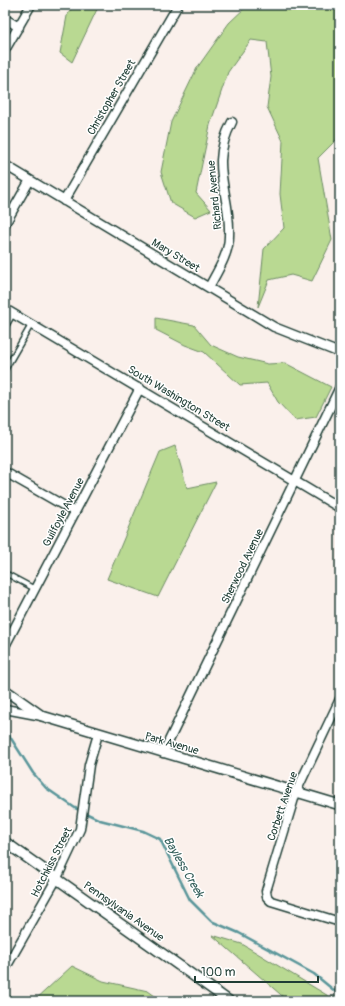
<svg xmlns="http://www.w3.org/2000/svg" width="345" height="1006" viewBox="0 0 345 1006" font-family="Pangolin,sans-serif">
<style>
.green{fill:#b9d992;stroke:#6c8b63}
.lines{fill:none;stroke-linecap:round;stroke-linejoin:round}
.stream{stroke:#5a969a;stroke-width:2.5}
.service-casing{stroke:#1f3d34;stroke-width:7}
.minor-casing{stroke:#1f3d34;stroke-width:11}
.tertiary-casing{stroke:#1f3d34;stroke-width:12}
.service{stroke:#fff;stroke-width:4}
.minor{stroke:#fff;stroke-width:8}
.tertiary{stroke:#fff;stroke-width:9}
.labels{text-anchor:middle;stroke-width:3;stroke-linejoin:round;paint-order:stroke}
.street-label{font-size:11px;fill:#1f3d34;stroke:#fff}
.water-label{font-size:12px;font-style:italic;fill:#38625e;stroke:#fff}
</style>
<rect width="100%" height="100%" fill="#faf0eb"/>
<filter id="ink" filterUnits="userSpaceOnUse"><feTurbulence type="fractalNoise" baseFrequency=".025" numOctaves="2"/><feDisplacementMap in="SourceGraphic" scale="8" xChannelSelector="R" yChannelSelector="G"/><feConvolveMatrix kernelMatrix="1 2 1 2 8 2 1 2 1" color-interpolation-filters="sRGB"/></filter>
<g filter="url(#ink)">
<path class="green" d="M73 5H99L72 62 60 53 67 16Z
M248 5H340L339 137 318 158 332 240 312 281 291 275 269 280 258 307 264 249 284 228 280 194 283 141 267 107 271 77 267 42 251 40 228 72 210 125 196 193 211 210 195 217 171 203 161 172 171 122 197 68 229 23Z
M156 318 194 325 211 345 238 357 268 364 285 363 331 387 316 417 295 420 278 402 267 383 240 385 204 352 185 345 156 330Z
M175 446 187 488 216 482 158 597 107 579 160 452Z
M212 935 242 944 330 997H340V1001H288Z
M72 966 103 981 148 991 162 1001H34Z"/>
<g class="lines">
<path class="stream" d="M5 729 33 773 46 788 75 808 100 820 143 831 160 839 190 900 211 921 239 933 314 974 336 992H340"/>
<defs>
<path id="service" d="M5 328 13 314
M5 370 31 325
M5 573 35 589"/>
<path id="minor" d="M5 19 19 27
M5 50 31 5
M5 165 274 327 340 353
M64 201 178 5
M5 224 30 180
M209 287C217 272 229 254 229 236 231 191 208 167 232 122
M5 309 340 508
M5 472 75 512
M5 646 140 388
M340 699 296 792 266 891 267 897 271 901 340 922
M5 709 42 716
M163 753 340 387
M5 969 57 878 80 829 89 765 98 734"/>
<path id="tertiary" d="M5 690 42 716 340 805
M5 842 229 1001"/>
</defs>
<use href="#service" class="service-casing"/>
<use href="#minor" class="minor-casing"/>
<use href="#tertiary" class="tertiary-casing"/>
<use href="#service" class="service"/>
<use href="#minor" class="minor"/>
<use href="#tertiary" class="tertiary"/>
</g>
</g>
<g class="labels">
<g class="street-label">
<text transform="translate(111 97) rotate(-60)" y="4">Christopher Street</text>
<text transform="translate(214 195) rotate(-96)" y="4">Richard Avenue</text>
<text transform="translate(176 255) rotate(31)" y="4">Mary Street</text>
<text transform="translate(179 398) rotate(31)" y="4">South Washington Street</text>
<text transform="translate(63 512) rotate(-62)" y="4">Guilfoyle Avenue</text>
<text transform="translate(242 566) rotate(-64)" y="4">Sherwood Avenue</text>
<text transform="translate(172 743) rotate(16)" y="4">Park Avenue</text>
<text transform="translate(282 806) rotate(-71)" y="4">Corbett Avenue</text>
<text transform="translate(51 862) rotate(-63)" y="4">Hotchkiss Street</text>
<text transform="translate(124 911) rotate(35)" y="4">Pennsylvania Avenue</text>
</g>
<g class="water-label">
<text transform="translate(184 867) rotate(60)" y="4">Bayless Creek</text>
</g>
</g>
<rect width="345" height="1006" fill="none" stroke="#fff" stroke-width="20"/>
<rect x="10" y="10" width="325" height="986" fill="none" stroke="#1f3d34" stroke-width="1.5" filter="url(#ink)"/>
<path d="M195 976v6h123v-6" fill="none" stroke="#1f3d34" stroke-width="2"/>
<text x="201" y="976" font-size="12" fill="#1f3d34" stroke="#ffffff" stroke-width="3" paint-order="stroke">100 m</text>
</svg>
